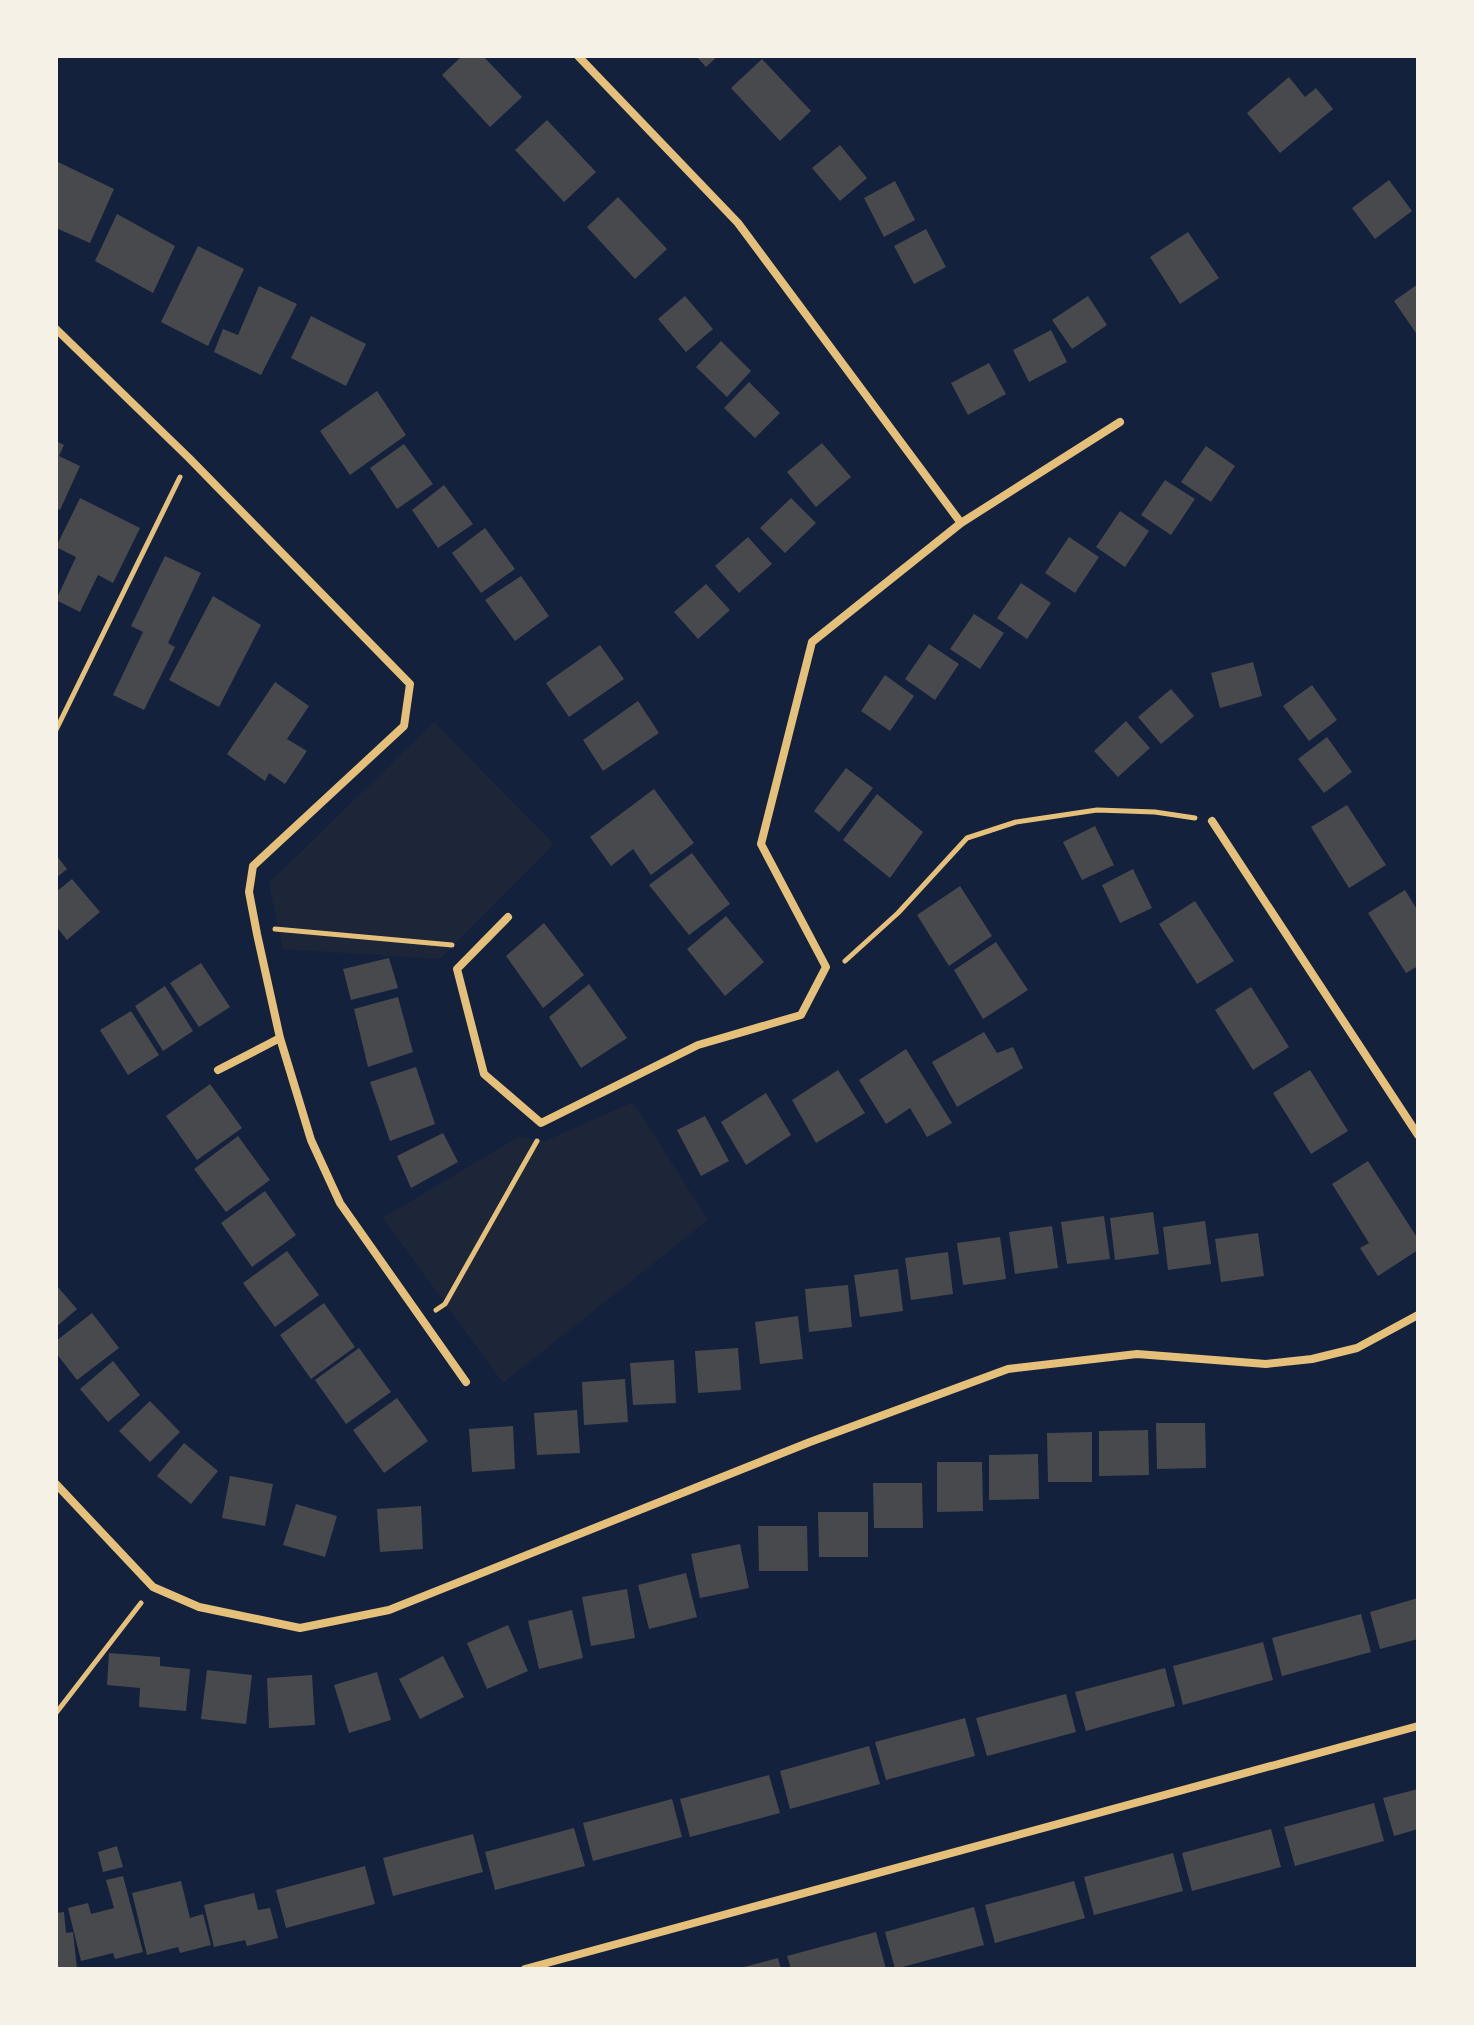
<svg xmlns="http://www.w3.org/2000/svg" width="1474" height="2025" viewBox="0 0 1474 2025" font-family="'IBM Plex Sans',sans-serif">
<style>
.green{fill:#1d2539}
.building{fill:#48494c}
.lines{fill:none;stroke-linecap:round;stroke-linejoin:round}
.path{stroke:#e5c07b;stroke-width:5}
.minor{stroke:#e5c07b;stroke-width:8}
</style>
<rect width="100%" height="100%" fill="#14213d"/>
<path class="green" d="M434 722 554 844 440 959 283 949 269 883Z
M633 1102 708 1220 503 1383 383 1218 518 1137 545 1141Z"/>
<path class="building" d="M462 56H483L522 97 490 127 442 75Z
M696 56H718L706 67Z
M762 59 811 111 780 141 731 88Z
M1289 77 1305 97 1316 88 1333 109 1280 153 1247 113Z
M547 120 596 172 564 202 515 150Z
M840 145 867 178 840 201 812 168Z
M56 161 114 189 90 243 56 228Z
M1389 180 1412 211 1375 239 1352 208Z
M895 181 915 220 884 237 864 198Z
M618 197 667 249 635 279 587 227Z
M117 214 175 246 153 293 95 261Z
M926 229 946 267 914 284 894 246Z
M1188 232 1219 278 1180 304 1150 257Z
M198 246 244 269 208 346 161 322Z
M1418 284V336L1394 301Z
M259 286 297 304 261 375 214 352 223 329 238 335Z
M685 296 713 329 686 352 658 319Z
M1088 296 1107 325 1072 349 1052 320Z
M311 316 366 344 346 386 291 358Z
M1051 330 1067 362 1029 382 1013 350Z
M721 341 751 371 727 397 696 367Z
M989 363 1006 394 968 415 951 383Z
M749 382 780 413 755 438 724 408Z
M377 391 406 435 350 475 320 431Z
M56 441 64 445 59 456 80 466 60 510 56 508Z
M822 443 851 477 816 507 787 472Z
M404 444 433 484 397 509 370 468Z
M1206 446 1235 466 1211 502 1181 482Z
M1165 480 1195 499 1171 535 1141 515Z
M444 485 473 524 438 548 412 510Z
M80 498 140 528 113 583 98 575 80 612 56 600 76 557 56 547Z
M791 498 816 523 785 553 760 528Z
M1120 511 1149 531 1125 567 1096 547Z
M485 528 515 569 481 593 452 553Z
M748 537 772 564 739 593 715 566Z
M1069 537 1099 557 1075 593 1045 573Z
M165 556 201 573 168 643 175 647 144 710 113 695 143 632 131 626Z
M521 576 549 616 515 641 485 600Z
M1021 583 1051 603 1027 639 997 618Z
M706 584 730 610 698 639 674 612Z
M213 596 261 625 219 707 169 680Z
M974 614 1004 633 980 669 950 649Z
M929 644 959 664 935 700 905 679Z
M600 645 624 679 569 717 546 683Z
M1253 662 1262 696 1220 708 1211 673Z
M885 675 914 696 890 731 861 711Z
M275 682 309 706 287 739 307 751 285 784 269 773 265 781 227 754Z
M1312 685 1337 720 1309 741 1283 706Z
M1171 689 1194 716 1161 744 1138 717Z
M638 701 659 733 603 771 583 740Z
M1126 721 1150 748 1118 777 1094 751Z
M1327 737 1352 772 1324 793 1298 759Z
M846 768 873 788 839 832 814 811Z
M654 789 694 843 651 875 633 849 611 866 590 837Z
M877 794 923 832 890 878 843 840Z
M1347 805 1386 865 1349 888 1311 827Z
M1095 826 1114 865 1082 880 1063 842Z
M692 853 730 904 689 935 649 885Z
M56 855 67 869 56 878Z
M1133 869 1152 908 1120 923 1102 885Z
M72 879 100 912 67 940 56 926V892Z
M960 886 992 936 949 966 917 915Z
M1405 890 1418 911V966L1406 973 1368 913Z
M1195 901 1234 961 1197 984 1159 924Z
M726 916 764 962 725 996 687 949Z
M544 923 584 975 543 1008 506 956Z
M996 942 1028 990 983 1019 954 970Z
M389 958 398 988 351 1000 343 969Z
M201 963 230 1007 199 1027 170 983Z
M589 984 627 1038 581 1068 549 1017Z
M165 986 193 1031 163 1051 135 1006Z
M1251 987 1289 1047 1253 1070 1215 1010Z
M398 997 413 1052 368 1067 354 1009Z
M131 1011 159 1055 128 1075 100 1030Z
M984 1032 997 1053 1013 1047 1023 1068 957 1107 932 1062Z
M906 1049 952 1123 927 1137 910 1108 886 1124 859 1080Z
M416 1067 435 1124 390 1141 370 1082Z
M838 1070 865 1113 816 1143 792 1100Z
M1310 1070 1348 1131 1311 1154 1273 1093Z
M210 1084 242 1128 197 1160 166 1116Z
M766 1093 791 1135 746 1165 721 1122Z
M705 1116 729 1161 701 1176 677 1130Z
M443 1133 458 1162 411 1188 397 1156Z
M238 1136 270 1180 226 1212 194 1169Z
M1368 1161 1418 1239V1250L1378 1276 1360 1248 1369 1243 1332 1184Z
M265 1191 296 1235 252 1267 221 1223Z
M1153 1212 1159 1254 1115 1260 1110 1218Z
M1104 1216 1110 1259 1067 1264 1061 1222Z
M1205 1221 1211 1264 1168 1270 1163 1227Z
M1052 1226 1058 1268 1015 1274 1009 1232Z
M1258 1233 1264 1276 1221 1282 1215 1239Z
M1000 1237 1006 1279 963 1285 957 1243Z
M287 1251 319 1295 275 1327 243 1283Z
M948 1252 953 1294 911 1300 905 1258Z
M898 1269 903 1311 860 1317 854 1275Z
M56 1285 77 1309 56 1327Z
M848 1285 852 1327 809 1332 805 1289Z
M324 1303 355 1347 311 1379 280 1335Z
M92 1313 119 1348 77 1380 56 1353V1341Z
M798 1316 803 1359 760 1364 755 1322Z
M359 1348 391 1392 346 1424 315 1380Z
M738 1348 741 1390 698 1393 695 1351Z
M674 1360 676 1403 633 1405 630 1363Z
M113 1361 140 1395 108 1422 80 1389Z
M625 1379 628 1422 584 1425 582 1382Z
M397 1398 428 1441 384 1473 353 1430Z
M150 1401 180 1432 150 1462 119 1431Z
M577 1410 580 1453 537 1455 534 1413Z
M1156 1423H1205L1206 1468 1157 1469Z
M513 1426 515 1469 472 1472 469 1429Z
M1148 1430 1149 1475 1099 1476V1431Z
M1092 1432V1482H1048L1047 1433Z
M184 1443 218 1471 191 1504 157 1476Z
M1038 1454 1039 1499 989 1500V1455Z
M937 1462H982L983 1511 937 1512Z
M230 1476 273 1484 265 1526 222 1518Z
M873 1483H922L923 1528H874Z
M296 1504 337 1516 325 1557 283 1545Z
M421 1506 423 1549 380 1552 377 1509Z
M818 1512H868V1557H819Z
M758 1526H807L808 1571H759Z
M740 1544 749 1588 700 1598 691 1554Z
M686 1573 697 1617 649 1629 638 1585Z
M627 1589 635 1638 591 1646 582 1597Z
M1418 1598V1639L1380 1649 1370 1612Z
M572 1610 583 1658 539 1669 528 1621Z
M1361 1614 1371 1652 1282 1676 1272 1638Z
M508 1625 528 1671 487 1689 467 1643Z
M1263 1642 1273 1680 1183 1705 1173 1666Z
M109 1653 160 1657V1666L190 1669 186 1711 139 1707 140 1688 107 1685Z
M443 1656 464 1697 420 1719 399 1679Z
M1165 1668 1175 1706 1086 1731 1075 1692Z
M207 1670 252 1675 246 1724 201 1719Z
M377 1672 391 1720 349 1733 334 1685Z
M312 1675 315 1725 269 1728 267 1678Z
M1066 1694 1076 1732 987 1756 976 1718Z
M965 1718 975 1756 886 1780 875 1742Z
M869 1746 880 1784 790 1809 780 1771Z
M769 1775 780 1813 690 1837 680 1799Z
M1418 1789V1829L1394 1836 1383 1798Z
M672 1799 682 1837 593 1861 583 1823Z
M1374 1803 1384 1841 1295 1866 1284 1827Z
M574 1828 585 1866 495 1890 485 1852Z
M1271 1829 1281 1867 1192 1891 1182 1853Z
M473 1834 483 1872 393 1896 383 1858Z
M117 1846 123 1867 103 1872 98 1852Z
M1173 1853 1183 1891 1094 1915 1084 1877Z
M365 1866 375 1904 286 1928 276 1890Z
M123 1876 143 1952 115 1959 113 1953 81 1961 68 1908 88 1903 91 1914 114 1908 106 1880Z
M181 1881 190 1918 203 1914 211 1945 180 1953 178 1947 147 1955 132 1893Z
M1074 1881 1085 1918 995 1943 985 1905Z
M254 1893 258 1910 270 1908 278 1938 247 1946 245 1940 214 1947 204 1905Z
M974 1907 984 1945 895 1969 885 1932Z
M64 1912 66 1933 73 1932 77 1969H56V1913Z
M876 1932 886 1969H791L787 1956Z
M778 1958 781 1969H740V1968Z"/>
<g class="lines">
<path class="path" d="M56 730 180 477
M275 929 452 945
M845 961 898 913 967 838 1016 822 1097 810 1155 812 1195 818
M436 1310 445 1304 537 1141
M56 1713 141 1603"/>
<path class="minor" d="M578 56 738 223 961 523
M56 329 189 458 410 684 404 726 253 866 249 892 257 934 280 1038 311 1140 340 1203 466 1382
M1212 821 1418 1135
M508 917 457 969 484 1074 541 1123 698 1045 801 1015 826 967 761 844 812 642 961 523 1120 422
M218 1070 280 1038
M56 1484 153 1587 199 1607 300 1628 389 1610 810 1442 1008 1369 1137 1354 1266 1364 1312 1359 1357 1348 1418 1315
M525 1969 1418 1726"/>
</g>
<rect width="1474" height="2025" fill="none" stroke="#f6f1e7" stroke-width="116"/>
</svg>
